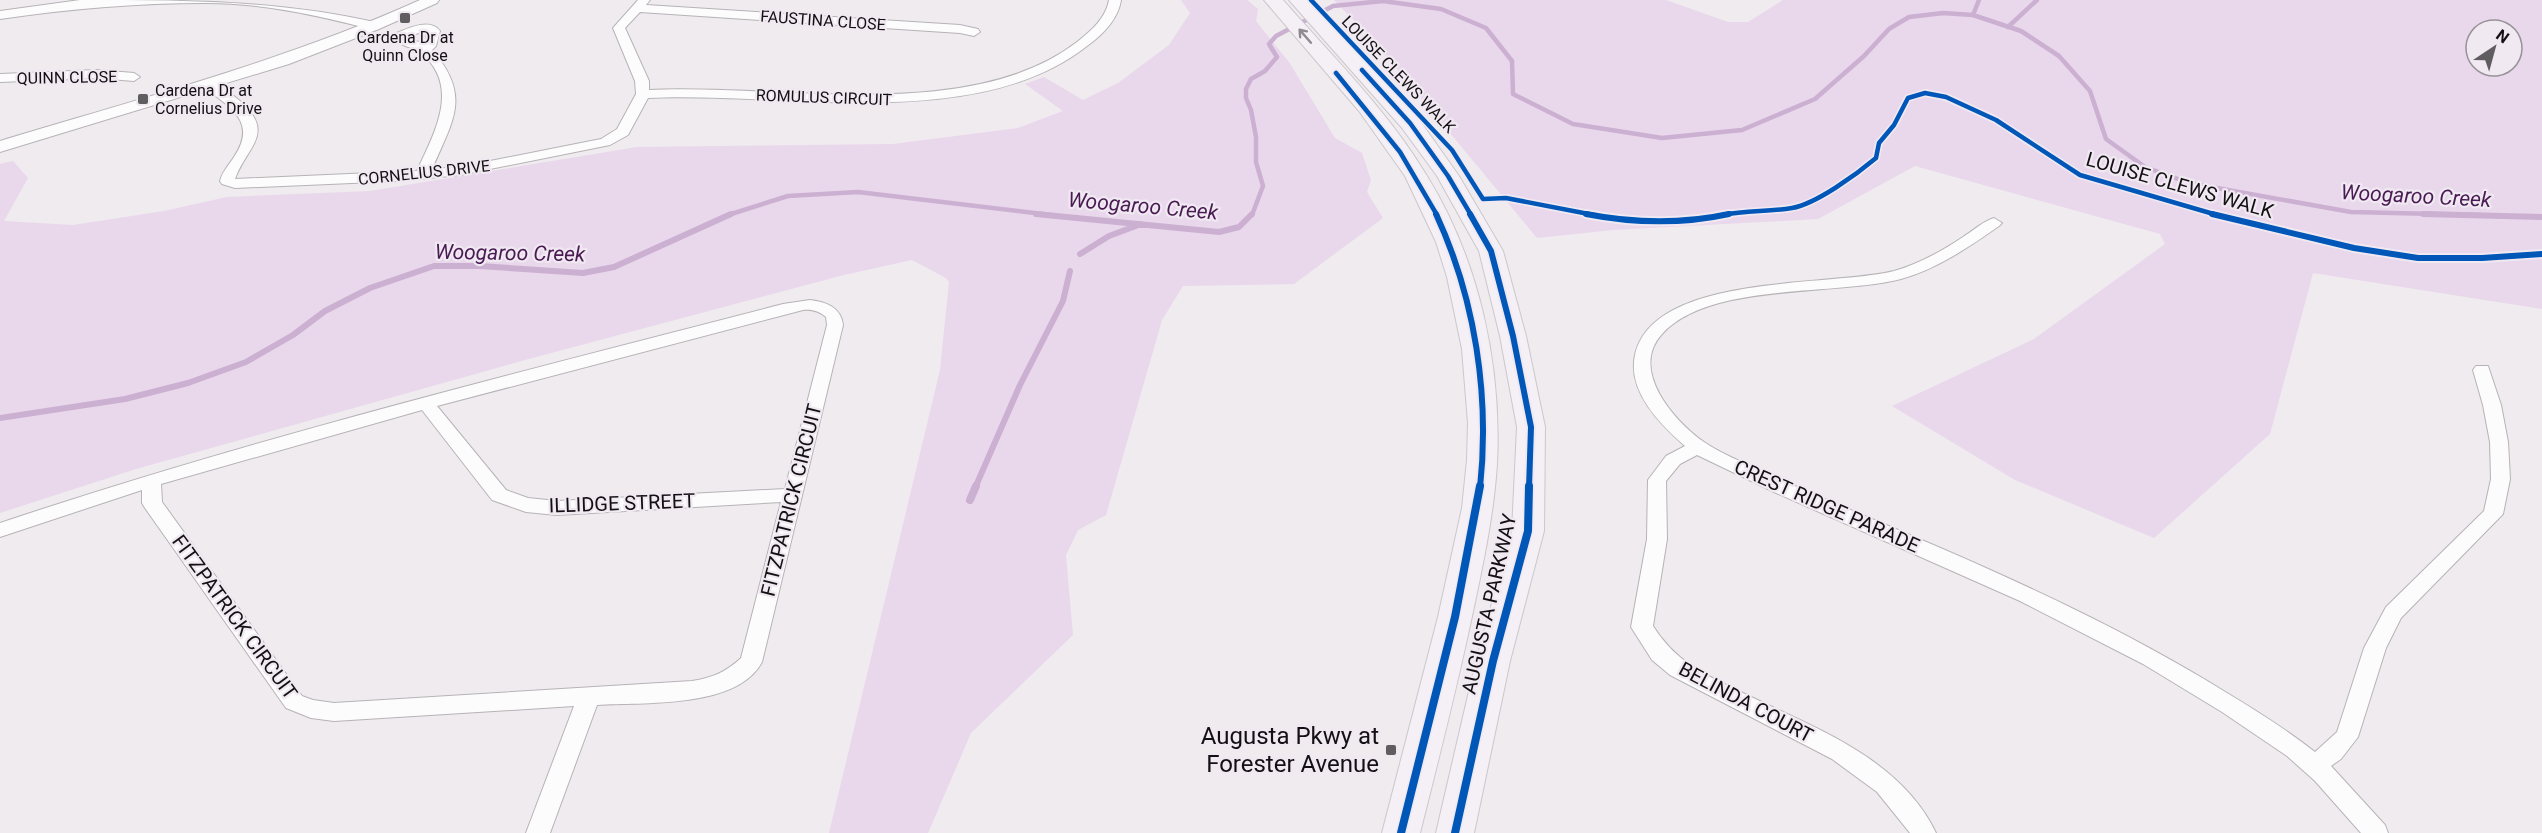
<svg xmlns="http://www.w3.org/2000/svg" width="2542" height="833" viewBox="0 0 2542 833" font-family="Roboto,sans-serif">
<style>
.green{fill:#e9d7ec;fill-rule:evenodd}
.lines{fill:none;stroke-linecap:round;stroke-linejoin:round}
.stream-far2{stroke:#cbb0d1;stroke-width:4.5}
.stream-far1{stroke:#cbb0d1;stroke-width:6}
.stream{stroke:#cbb0d1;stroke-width:8}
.minor-casing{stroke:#b6b3b6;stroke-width:2}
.tertiary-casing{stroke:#b6b3b6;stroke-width:2}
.primary-casing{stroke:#cac8ca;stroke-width:2}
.minor{fill:#fdfcfd;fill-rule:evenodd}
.tertiary{fill:#fdfcfd;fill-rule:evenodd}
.primary{fill:#f5eff6;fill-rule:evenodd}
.cycleway-far2-casing{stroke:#f0e9f1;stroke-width:8}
.cycleway-far1-casing{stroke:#f0e9f1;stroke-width:10}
.cycleway-casing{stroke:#f0e9f1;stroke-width:11}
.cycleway-far2{stroke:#0057b8;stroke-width:4.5}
.cycleway-far1{stroke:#0057b8;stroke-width:6}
.cycleway{stroke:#0057b8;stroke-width:8}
.oneway{stroke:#8f8b90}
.poi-dot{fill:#605d60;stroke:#f0e9f1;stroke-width:2}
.labels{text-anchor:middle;stroke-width:4.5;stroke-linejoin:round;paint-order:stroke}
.far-street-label{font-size:16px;fill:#131013;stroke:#f0e9f1}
.far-poi-label{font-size:16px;fill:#131013;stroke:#f0e9f1}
.street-label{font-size:20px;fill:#131013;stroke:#f0e9f1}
.water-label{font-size:21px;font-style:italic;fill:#491a53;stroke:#f0e9f1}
.near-poi-label{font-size:24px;fill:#131013;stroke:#f0e9f1;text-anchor:end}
</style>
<rect width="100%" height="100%" fill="#efebef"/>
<path class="green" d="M1181 0H1247L1258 9 1256 21 1289 62 1335 138 1362 153 1371 180 1367 192 1383 218 1294 284 1183 286 1162 320 1106 515 1078 530 1066 555 1073 635 971 733 928 833H829L940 370 949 282 946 278 912 260 844 275 525 360 136 469 0 513V164L13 161 28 178 4 221 73 225 164 211 227 197 370 191 637 147 893 144 1018 128 1063 111 1025 84 1044 77 1083 100 1118 83 1169 45 1190 13Z
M1334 0H1666L1728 22H1748L1783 0H2542V309L2313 273 2270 434 2154 538 2015 480 1892 406 2034 339 2165 244 2160 234 1915 166 1818 219 1613 230 1537 238 1373 40ZM2476 30H2512V66H2476Z"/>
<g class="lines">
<path class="stream-far2" d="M1973 15 1979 0
M2008 27 2037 0
M728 215 788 196 858 192 1051 215
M1252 215 1263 186 1256 162V137L1251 110 1246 98V89L1251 79 1265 71 1277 57 1269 44 1276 36 1333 6 1383 1 1441 9 1486 28 1512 61 1513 94 1573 124 1662 138 1742 130 1815 99 1864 56 1889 29 1909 17 1943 13 1973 15 2021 31 2059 56 2090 91 2106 139 2145 167 2189 183 2351 212 2480 215"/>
<path class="stream-far1" d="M1036 214 1219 232 1239 227 1252 214
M2423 214 2542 217
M1080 254 1109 236 1141 224
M0 418 125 399 188 383 246 362 293 335 325 311 370 288 434 266H480L583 273 614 267 731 214
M975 488 1020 385 1063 301 1070 271"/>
<path class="stream" d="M970 500 976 486"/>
<defs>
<path id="minor" d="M80 0C180 0 281 0 378 23L380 26 374 30C320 16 263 3 206 3 137 3 68 9 0 19V11Z
M638 0H650L646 5 960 25 978 29 980 32 974 36 960 33 640 12 625 28 649 81V90C777 83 969 125 1077 42 1091 31 1106 18 1109 0H1121C1118 20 1102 35 1087 46 976 134 779 91 648 98L628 135 610 145 460 175 398 181 235 188 222 184 220 181C222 172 229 165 234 157 258 121 230 108 204 87L202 84 204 81 209 80C220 83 231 94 240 101 277 134 246 147 235 179L417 171C434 133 462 86 420 52 413 47 402 47 396 40L397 33C409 28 430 18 440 31L436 46 432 50C472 96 453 120 432 169L460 167 601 139 617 129 636 94 635 81 613 28ZM418 33H427L424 44 408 38Z
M97 70 134 73 140 77 134 81 97 78 0 82V74Z
M1994 218 2002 223 1999 226C1969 247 1937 269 1901 279 1835 296 1709 282 1662 334 1629 370 1674 421 1704 442 1721 454 1743 462 1762 471 1808 493 1856 512 1903 532 2014 579 2124 629 2227 693 2257 711 2287 730 2315 752L2337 732 2364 648 2386 607 2484 511 2491 479 2490 442 2483 405 2473 370 2476 366H2488L2501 405 2508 442 2510 479 2503 514 2401 618 2386 648 2358 737 2341 759 2331 766 2385 825 2388 833H2361L2315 781 2287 756 2222 712 2143 664 2020 601 1774 492 1697 455 1680 464 1666 481 1667 539 1653 626C1677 664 1708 676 1747 695 1815 728 1901 759 1936 833H1910L1877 792 1832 759 1670 675 1652 660 1631 627 1647 539 1648 480 1666 456 1685 446C1660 424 1627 391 1635 355 1653 273 1830 287 1894 271 1919 264 1942 251 1963 237 1973 231 1983 221 1994 218Z
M810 300C826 302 841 307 843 325L762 662C737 709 643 702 597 705L550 833H526L574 706 334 721 311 718 286 708 145 508 142 503V490L0 537V523C257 437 521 372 783 304ZM803 310C812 309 819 311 826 317L827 325 785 489 557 501 528 498 506 490 437 406ZM422 410 492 500 526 512 557 515 781 502 741 658C726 672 712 678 692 681L334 703 313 700 302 696 162 502 161 484Z"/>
<path id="tertiary" d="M420 0H439L437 3 379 29 289 64 0 152V141C142 98 284 61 420 0Z"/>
<path id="primary" d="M1264 0H1283C1333 57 1388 111 1427 176 1479 260 1502 365 1497 464 1494 512 1484 560 1474 607 1458 683 1439 758 1420 833H1382L1438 617 1462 508 1467 460 1468 423 1462 349 1447 277 1436 242 1405 176 1359 111Z
M1289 0H1308L1418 118 1459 176 1503 251 1526 336 1545 427 1544 531 1510 661 1474 833H1436L1476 661 1512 531 1517 427 1500 336 1479 251 1437 176 1402 128Z"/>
</defs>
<use href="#minor" class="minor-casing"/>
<use href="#tertiary" class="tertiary-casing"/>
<use href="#primary" class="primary-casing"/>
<use href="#minor" class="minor"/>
<use href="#tertiary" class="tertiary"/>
<use href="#primary" class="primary"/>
<defs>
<path id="cycleway-far2" d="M1311 0 1452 150 1483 199 1506 198 1594 215
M1362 70 1410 123 1448 176 1471 215
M1336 73 1400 152 1437 215
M1722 215C1747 210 1768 212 1792 208 1816 204 1857 174 1876 158L1879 143 1894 125 1908 98 1925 93 1946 97 1996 120 2080 175 2217 215"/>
<path id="cycleway-far1" d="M1436 214C1475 298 1490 395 1480 488
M1470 214 1491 251 1513 336 1531 427 1529 488
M1586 214C1632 223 1683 224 1729 214
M2212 214 2354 248 2418 258H2482L2542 254"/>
<path id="cycleway" d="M1401 833 1455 617 1480 486
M1455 833 1493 661 1528 531 1529 486"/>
</defs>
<use href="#cycleway-far2" class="cycleway-far2-casing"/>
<use href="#cycleway-far1" class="cycleway-far1-casing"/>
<use href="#cycleway" class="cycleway-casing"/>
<use href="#cycleway-far2" class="cycleway-far2"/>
<use href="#cycleway-far1" class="cycleway-far1"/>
<use href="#cycleway" class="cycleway"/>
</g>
<defs><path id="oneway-shaft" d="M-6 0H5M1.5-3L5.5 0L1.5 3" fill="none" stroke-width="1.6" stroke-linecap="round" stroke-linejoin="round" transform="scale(1.5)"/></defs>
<use class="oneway" href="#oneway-shaft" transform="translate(1305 36) rotate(-131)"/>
<g class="poi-dot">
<rect x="399" y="12" width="12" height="12" rx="3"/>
<rect x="137" y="93" width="12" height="12" rx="3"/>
<rect x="1385" y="744" width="12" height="12" rx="3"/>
</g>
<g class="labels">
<g class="far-street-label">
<text transform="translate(823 20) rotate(4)" y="6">FAUSTINA CLOSE</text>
<text transform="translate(1399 74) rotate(46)" y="6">LOUISE CLEWS WALK</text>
<text transform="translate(67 77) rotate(-1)" y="6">QUINN CLOSE</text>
<text transform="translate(824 97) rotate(2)" y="6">ROMULUS CIRCUIT</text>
<text transform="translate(424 172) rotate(-6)" y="6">CORNELIUS DRIVE</text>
</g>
<g class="far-poi-label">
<text x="405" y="43">Cardena Dr at<tspan x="405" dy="18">Quinn Close</tspan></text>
<text x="155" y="96" text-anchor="start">Cardena Dr at<tspan x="155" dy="18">Cornelius Drive</tspan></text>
</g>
<g class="street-label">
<text transform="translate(2180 185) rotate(16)" y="7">LOUISE CLEWS WALK</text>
<text transform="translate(791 500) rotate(-76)" y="7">FITZPATRICK CIRCUIT</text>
<text transform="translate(622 503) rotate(-2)" y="7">ILLIDGE STREET</text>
<text transform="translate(1827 506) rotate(24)" y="7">CREST RIDGE PARADE</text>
<text transform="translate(1489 604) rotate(-77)" y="7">AUGUSTA PARKWAY</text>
<text transform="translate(235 617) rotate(54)" y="7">FITZPATRICK CIRCUIT</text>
<text transform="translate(1746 702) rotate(28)" y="7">BELINDA COURT</text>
</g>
<g class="water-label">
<text transform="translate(2416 196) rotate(3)" y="7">Woogaroo Creek</text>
<text transform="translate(1143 206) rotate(5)" y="7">Woogaroo Creek</text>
<text transform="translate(510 253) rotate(1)" y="7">Woogaroo Creek</text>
</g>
<g class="near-poi-label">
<text x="1379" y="744">Augusta Pkwy at<tspan x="1379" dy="28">Forester Avenue</tspan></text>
</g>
</g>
<g transform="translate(2494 48) rotate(36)"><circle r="28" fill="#f0e9f1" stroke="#989298" stroke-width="1.5"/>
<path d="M0-4.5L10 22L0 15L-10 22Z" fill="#605d60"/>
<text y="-9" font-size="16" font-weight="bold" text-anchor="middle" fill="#131013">N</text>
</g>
</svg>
